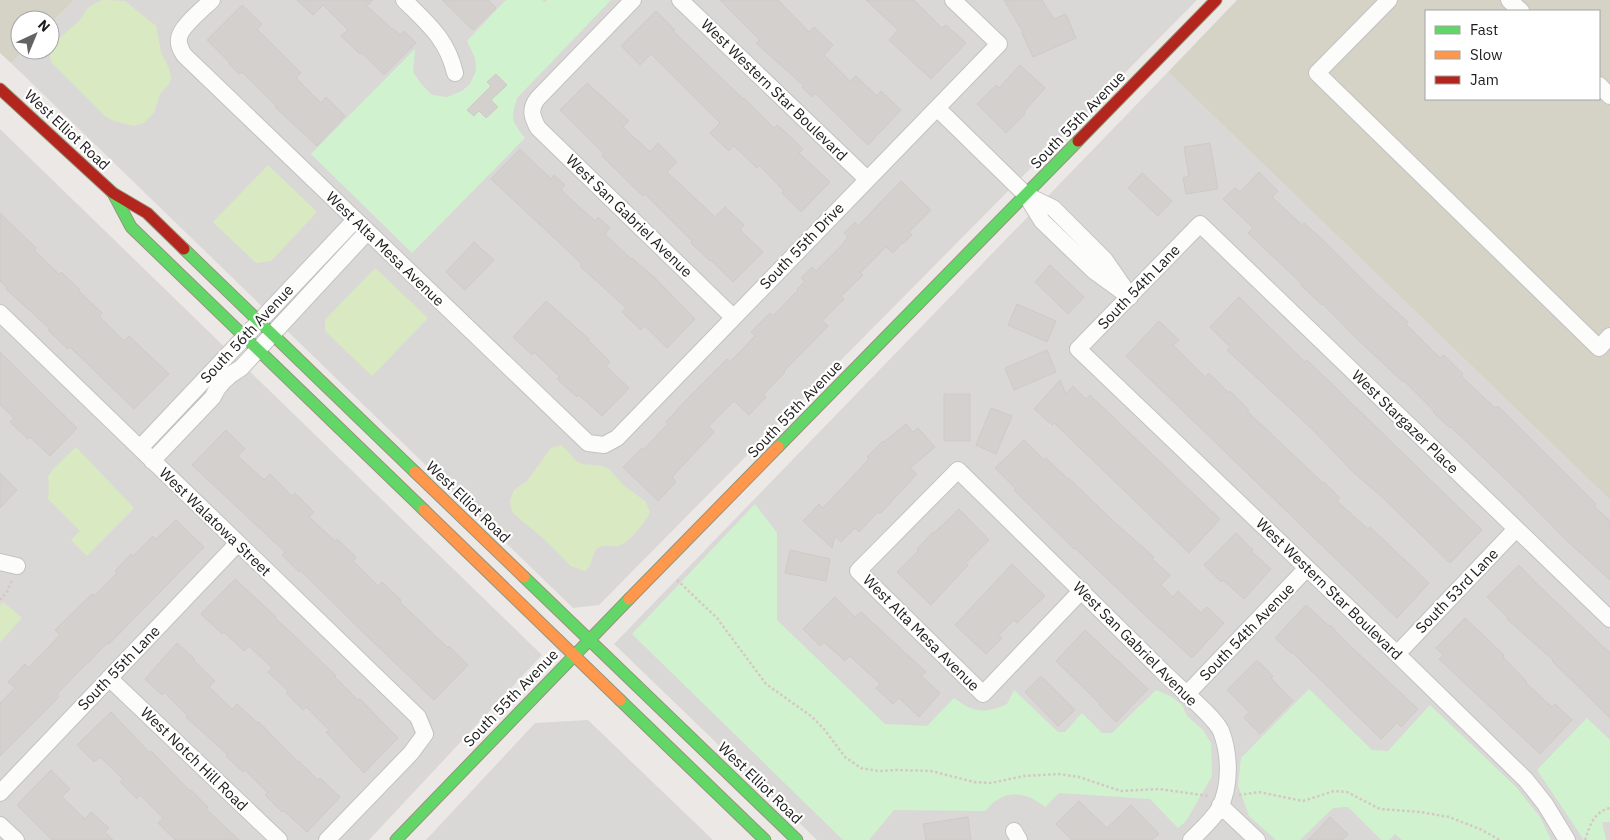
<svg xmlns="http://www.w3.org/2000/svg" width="1610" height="840" viewBox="0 0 1610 840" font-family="'IBM Plex Sans',sans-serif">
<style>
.residential{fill:#dad8d6}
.construction{fill:#d5d3c6;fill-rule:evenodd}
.grass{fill:#d9eac2}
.park{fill:#d1f2cf}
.building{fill:#d3d0ce;stroke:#cecac6}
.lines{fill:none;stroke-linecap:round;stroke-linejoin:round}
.street-casing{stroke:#c3c2c1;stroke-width:18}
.fast-casing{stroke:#95947c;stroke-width:13}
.slow-casing{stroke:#95947c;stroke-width:13}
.jam-casing{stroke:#95947c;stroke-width:13}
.path{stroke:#d7c6c4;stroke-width:2.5;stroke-dasharray:2.5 2.5;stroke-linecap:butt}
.street{stroke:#fcfcfb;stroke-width:16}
.fast{stroke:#63d668;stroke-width:11}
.slow{stroke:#ff974d;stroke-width:11}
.jam{stroke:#b3261e;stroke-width:11}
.labels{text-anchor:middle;stroke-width:4.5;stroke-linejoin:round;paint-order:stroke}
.street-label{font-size:15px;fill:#1c1c1c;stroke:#fff}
</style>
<rect width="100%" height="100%" fill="#ebe8e5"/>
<path class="residential" d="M73 0H1197L599 605 573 608 11 63 24 50H50V24Z
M1168 72 1610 500V840H817L614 644Z
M0 129 542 655 369 840H0Z
M588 720 713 840H426L535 723Z"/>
<path class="construction" d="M0 0H74L50 24V20H20V50H24L11 63 0 53Z
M1237 0H1610V500L1168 72ZM1426 11H1599V99H1426Z"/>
<path class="grass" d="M103 0 125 1 156 26 161 52 169 69 171 78 169 84 160 94 154 113 144 123 134 126 114 121 106 117 51 62 50 55 55 42 80 20 87 9 93 4Z
M268 165 317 212 271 261 256 263 213 222Z
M375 268 428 318 372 376 325 331V320Z
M561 445 566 449 576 461 582 464 603 466 609 469 624 486 645 501 650 512C646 522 629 543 618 546 611 547 604 544 598 548 590 554 594 566 585 571L571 566 544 539 514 514 511 508 510 500 514 490 527 481 551 448Z
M76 447 134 508 87 556 71 540 80 531 48 499 49 487 48 477 53 469Z
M3 602 22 618 0 642V606Z"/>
<path class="park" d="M506 0H542L545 2 547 0H611L517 98C511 120 511 120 525 138L412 253 311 154 415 49 413 72 422 85 432 95 447 97 462 91 470 84 476 71 475 58 467 41Z
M755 504 777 533V620L885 724 927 726 954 698C973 713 985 714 1007 704L1014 690 1058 732H1065L1082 713 1102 733H1112L1156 690 1172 697 1182 705 1187 716 1203 730 1211 743 1212 776 1186 821 1178 828 1150 799 1059 793 1045 807C1032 796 1013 789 997 800 992 802 989 808 985 811L894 810 869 840H843L632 634Z
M1309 689 1372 750 1388 751 1430 705 1516 787 1540 817 1551 840H1402L1395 834 1389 840H1381L1348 807 1333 808 1300 840H1276L1249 816 1238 785 1241 758Z
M1587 718 1610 740V822H1602L1606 840H1584L1537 770Z"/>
<path class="building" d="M297 0H373L367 6 392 29 393 28 400 35 404 31 416 43 384 75 362 53 360 54 341 36 348 30 323 5 313 15Z
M442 0H488L496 8 473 30Z
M720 0H778L809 32 814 27 833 45 824 55 850 81 856 76 877 96 881 91 901 110 868 145 815 93 812 97 802 87 804 86 756 43 760 40Z
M866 0H914L942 28 946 25 966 43 931 79 889 40 898 30Z
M1004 0H1042L1054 19 1066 14 1076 38 1033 57 1022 33 1023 32Z
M242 5 262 24 257 29 301 73 296 78 321 103 326 97 345 116 317 146 275 107 276 106 242 72 239 74 229 64 230 63 207 40Z
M656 11 675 30 673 31 743 99 744 98 774 128 777 125 793 139 803 149 799 153 830 182 801 212 782 193 784 191 759 165 757 168 734 146 729 151 710 133 720 123 651 54 640 65 621 46Z
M1020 65 1045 88 1024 112 1025 114 1006 133 977 104 996 85 999 88Z
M496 74 507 85 491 100 498 107 486 118 479 111 474 116 467 110 491 86 487 82Z
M587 83 629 121 623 127 650 152 658 143 677 162 667 172 715 217 725 207 744 225 740 230 763 252 733 282 711 260 710 261 691 243 692 241 645 194 643 196 602 156 604 154 560 110Z
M1210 143 1218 189 1186 194 1183 178 1189 176 1184 147Z
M520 149 551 179 554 175 565 185 561 190 587 214 595 221 598 217 610 228 605 234 631 259 632 258 655 278 695 319 667 348 645 326 641 330 622 312 626 308 580 266 582 264 491 179Z
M1259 172 1278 191 1272 197 1302 225 1304 223 1324 241 1376 293 1408 322 1406 324 1440 358 1444 355 1463 374 1461 376 1495 408 1498 406 1596 504 1594 506 1610 521V580L1565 539 1518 491 1451 427 1450 428 1433 412 1434 411 1404 381 1403 382 1354 336 1323 304 1322 305 1301 285 1302 284 1248 233 1253 228 1223 199 1235 188 1240 192Z
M1142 173 1172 201 1158 216 1128 188Z
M901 181 931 210 909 232 912 235 903 244 902 243 893 253 886 247 860 273 863 275 841 296 844 299 822 321 828 326 784 371 785 372 764 394 766 397 749 415 734 401 709 426 714 432 672 477 676 482 658 501 623 467 642 448 643 450 668 424 666 422 687 399 727 359 730 362 755 336 751 332 770 313 773 316 798 290 797 289 805 281 801 278 812 267 816 271 841 246 848 237 844 233 855 222 858 226Z
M0 213 36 248 34 250 59 274 61 272 80 290 79 291 102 313 99 316 124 341 129 336 169 374 134 409 70 347 68 349 48 330 50 329 6 289 7 288 0 281Z
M474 242 494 260 465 290 446 272Z
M1050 265 1084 297 1068 314 1035 282Z
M1239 297 1305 362 1307 360 1335 387 1482 530 1450 563 1381 496 1354 473 1314 431 1227 350 1230 347 1210 327Z
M546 301 589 339 588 340 610 362 606 366 629 388 602 416 579 395 577 397 557 379 560 377 534 352 532 355 513 337Z
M1017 304 1056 321 1047 342 1008 325Z
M1159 321 1179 340 1173 345 1205 377 1209 373 1229 393 1230 391 1249 410 1247 411 1323 483 1324 482 1340 498 1337 501 1368 529 1370 527 1429 583 1397 618 1126 356Z
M1047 350 1056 372 1014 390 1005 368Z
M0 352 77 428 50 456 30 437 28 439 10 422 14 418 0 405Z
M1060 380 1066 394 1073 386 1086 399 1090 395 1220 519 1189 553 1054 423 1052 425 1034 409Z
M944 394H970V441H944Z
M991 408 1012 416 996 454 976 445Z
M906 424 913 432 918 428 935 447 910 468 917 474 880 514 878 512 859 532 855 528 841 542 835 536 832 548 803 521 819 504 823 508 869 459 867 457 883 441 884 442Z
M226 430 245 449 238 456 264 480 270 474 292 496 295 493 314 512 309 517 335 541 337 539 356 557 353 561 378 586 382 582 401 600 400 602 448 648 449 646 468 665 434 700 370 639 300 570 299 572 282 555 285 552 192 465Z
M1024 440 1044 460 1046 458 1068 479 1069 478 1113 521 1154 557 1152 559 1170 575 1161 585 1173 597 1178 591 1201 613 1207 607 1224 623 1192 658 1146 616 1075 548 1074 549 1014 490 1016 489 995 468Z
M0 473 17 490 0 508Z
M959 509 989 540 966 563 968 565 931 605 897 572 919 550 917 549 933 532 934 533Z
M176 520 204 547 109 644 107 643 88 663V662L57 694 59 697 0 756V703L15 688 8 682 25 664 28 668 60 635 55 630 92 594 94 596 117 573 115 571 131 554 133 556 153 536 156 539Z
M1236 533 1253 550 1251 551 1271 569 1244 599 1223 580 1221 582 1204 565Z
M790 550 830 559 826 581 785 573Z
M1012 564 1045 596 1017 623 1014 620 999 635 1002 638 986 654 955 625Z
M1519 565 1536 583 1610 653V718L1552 661 1553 660 1507 619 1508 618 1487 597Z
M235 579 276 617 275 618 299 640 336 676 335 677 358 700 360 699 398 738 364 773 326 732 329 730 306 707 303 710 286 693 288 691 268 672 272 668 249 646 244 651 224 632 222 634 201 614Z
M835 597 855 617 861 612 926 672 921 676 940 693 919 717 899 698 893 704 876 688 880 684 850 656 845 661 824 642 820 646 803 629Z
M1306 605 1329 626 1330 625 1348 644 1418 709 1401 727 1397 723 1381 739 1292 652 1291 653 1275 638Z
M1465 618 1504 655 1503 657 1527 682 1526 683 1552 707 1555 704 1572 720 1540 754 1439 659 1443 655 1436 648Z
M1085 630 1148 689 1116 722 1099 705 1100 704 1056 661Z
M177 643 195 659 193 660 215 681 209 687 232 709 237 704 258 723 259 722 298 762 299 761 318 780 320 778 340 797 307 832 284 811 282 812 265 795 268 793 245 770 243 772 226 756 228 755 186 717 188 716 164 692 162 695 145 679Z
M1257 660 1273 676 1271 678 1293 701 1260 734 1244 718 1249 712 1227 690Z
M1041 676 1075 710 1058 726 1025 692Z
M111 712 150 753 151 751 190 791 191 790 208 807 206 809 239 840H175L158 823 163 818 140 795 137 799 120 782 123 779 100 757 94 762 77 745Z
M51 770 70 789 62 797 85 819 91 812 109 828 105 832 113 840H52L17 805Z
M1079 801 1107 828 1131 805 1159 834 1152 840H1072L1056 824Z
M968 817 971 840H926L923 824Z
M1330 817 1348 834 1343 840H1308Z"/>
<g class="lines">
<defs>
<path id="street" d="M212 0C204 8 179 28 179 39 178 45 181 50 184 55L588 443 604 445 617 438 999 44 953 0
M404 0C428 24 447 39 455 73
M633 0 538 98C529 109 532 117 538 128L733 317
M680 0 867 179
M1389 0 1317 73 1599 348 1610 336
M1509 0 1521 11
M1599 85 1610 96
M937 108 1026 195 1042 221 1094 271 1130 297
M1026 195 1053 208 1105 260 1123 286
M0 313 418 717 425 734 411 753 327 840
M140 448 355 220
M152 461 213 397C218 384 229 375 241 368L367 232
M0 562 17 566
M1082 590 983 694 858 571 958 470C1026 537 1095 604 1163 672 1176 685 1215 717 1221 731 1230 754 1231 787 1219 809 1212 820 1201 830 1191 840
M1397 654 1516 529
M109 678 279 840
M1186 695 1307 568
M0 793 238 543
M1220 805 1257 840
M0 825 16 840
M1014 831 1019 840
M1567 840 1545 804 1526 780 1397 654 1078 349 1200 224 1610 619"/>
<path id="fast" d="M113 193 131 227 424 510
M184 249 415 472
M778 447 1078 141
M524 577 797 840
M620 700 765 840
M396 840 629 599"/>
<path id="slow" d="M415 472 524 577
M424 510 620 700
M629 599 778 447"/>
<path id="jam" d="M0 89 113 193 147 213 184 249
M1078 141 1216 0"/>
</defs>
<use href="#street" class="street-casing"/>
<use href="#fast" class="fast-casing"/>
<use href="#slow" class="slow-casing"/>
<use href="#jam" class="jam-casing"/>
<path class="path" d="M677 580 717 618 766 684 811 716 824 729 845 757 861 768 878 771 897 770 931 771 974 782 991 783 1024 776 1059 774 1079 777 1121 791 1159 789 1209 796
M0 600 7 592 12 580
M1239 795 1259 792 1303 801 1334 791 1347 792 1380 809 1420 812 1449 817 1480 829 1500 840
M1585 840C1590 826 1593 812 1610 808"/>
<use href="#street" class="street"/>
<use href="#fast" class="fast"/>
<use href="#slow" class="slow"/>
<use href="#jam" class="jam"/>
</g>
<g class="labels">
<g class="street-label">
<text transform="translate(774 90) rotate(44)" y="5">West Western Star Boulevard</text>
<text transform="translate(1078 120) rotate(-46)" y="5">South 55th Avenue</text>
<text transform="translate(67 130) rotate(43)" y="5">West Elliot Road</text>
<text transform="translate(629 216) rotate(44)" y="5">West San Gabriel Avenue</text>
<text transform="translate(802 246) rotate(-46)" y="5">South 55th Drive</text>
<text transform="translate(385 249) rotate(44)" y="5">West Alta Mesa Avenue</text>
<text transform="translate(1139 287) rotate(-46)" y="5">South 54th Lane</text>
<text transform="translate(247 334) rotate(-47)" y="5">South 56th Avenue</text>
<text transform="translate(795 409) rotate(-46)" y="5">South 55th Avenue</text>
<text transform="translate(1405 422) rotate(44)" y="5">West Stargazer Place</text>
<text transform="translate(468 502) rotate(44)" y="5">West Elliot Road</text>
<text transform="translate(215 522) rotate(44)" y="5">West Walatowa Street</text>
<text transform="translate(1329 589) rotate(44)" y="5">West Western Star Boulevard</text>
<text transform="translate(1457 591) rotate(-46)" y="5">South 53rd Lane</text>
<text transform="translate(1247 632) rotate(-46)" y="5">South 54th Avenue</text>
<text transform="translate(921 633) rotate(45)" y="5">West Alta Mesa Avenue</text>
<text transform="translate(1135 644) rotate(45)" y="5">West San Gabriel Avenue</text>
<text transform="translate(119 668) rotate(-46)" y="5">South 55th Lane</text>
<text transform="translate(511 698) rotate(-46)" y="5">South 55th Avenue</text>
<text transform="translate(194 759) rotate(44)" y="5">West Notch Hill Road</text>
<text transform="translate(760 783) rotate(44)" y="5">West Elliot Road</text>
</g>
</g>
<rect x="1425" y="10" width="175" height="90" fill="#ffffff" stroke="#a4a4a4"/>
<rect x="1435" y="26" width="25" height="8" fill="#63d668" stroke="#a4a4a4"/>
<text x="1470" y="35" font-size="15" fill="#1c1c1c">Fast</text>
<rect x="1435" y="51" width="25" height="8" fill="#ff974d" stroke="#a4a4a4"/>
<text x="1470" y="60" font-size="15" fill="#1c1c1c">Slow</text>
<rect x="1435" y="76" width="25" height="8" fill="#b3261e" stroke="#a4a4a4"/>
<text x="1470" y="85" font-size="15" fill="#1c1c1c">Jam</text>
<g transform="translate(35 35) rotate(44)"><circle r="24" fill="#ffffff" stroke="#a4a4a4"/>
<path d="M0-4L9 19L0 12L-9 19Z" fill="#646362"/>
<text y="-8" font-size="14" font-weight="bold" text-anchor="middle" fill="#1c1c1c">N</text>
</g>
</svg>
